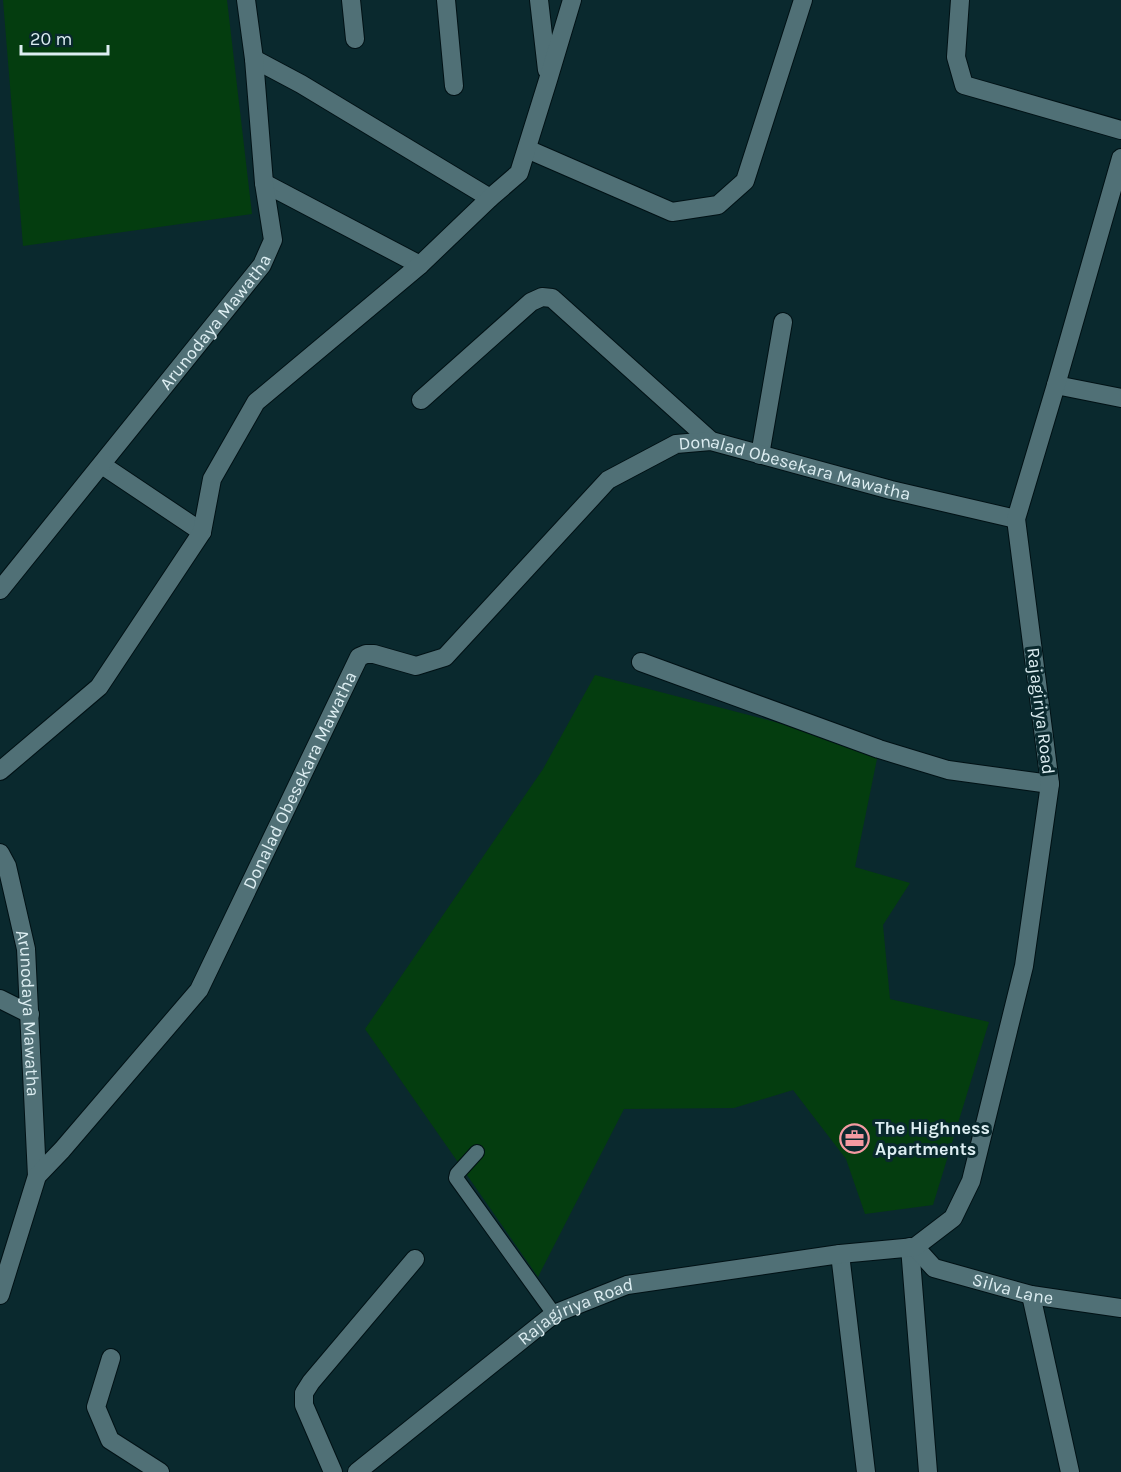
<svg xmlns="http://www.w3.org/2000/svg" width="1121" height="1472" viewBox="0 0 1121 1472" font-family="Karla,sans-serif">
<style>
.green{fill:#043d0f}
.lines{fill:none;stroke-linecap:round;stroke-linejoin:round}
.lane-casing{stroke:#001115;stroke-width:16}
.street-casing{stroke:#001115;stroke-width:20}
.secondary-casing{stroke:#001115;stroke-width:20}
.lane{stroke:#507076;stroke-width:14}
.street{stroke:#507076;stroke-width:18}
.secondary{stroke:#507076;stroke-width:18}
.labels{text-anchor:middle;stroke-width:6;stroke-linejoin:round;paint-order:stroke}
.street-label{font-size:18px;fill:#ddeef2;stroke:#0a292e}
.poi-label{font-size:18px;font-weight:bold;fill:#ddeef2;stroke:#0a292e;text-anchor:start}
</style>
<rect width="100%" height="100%" fill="#0a292e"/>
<path class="green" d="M3 0H227L252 214 23 246Z
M595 675 879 749 855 867 910 883 883 925 890 999 989 1022 933 1205 865 1214 846 1159 793 1090 734 1108 624 1109 538 1277 365 1029 543 769Z"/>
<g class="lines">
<defs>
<path id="lane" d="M477 1152 457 1174 456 1178 554 1314"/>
<g id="street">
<path d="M351 0 355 39"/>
<path d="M446 0 454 86"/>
<path d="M539 0 547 70"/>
<path d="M960 0 956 57 964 85 1121 130"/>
<path d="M254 59 301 84 490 198"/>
<path d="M527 149 672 212 718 205 745 181 803 0"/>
<path d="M264 183 420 265"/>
<path d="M421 400 531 302 542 297 552 298 711 441"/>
<path d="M760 455 783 322"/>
<path d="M102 465 202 532"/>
<path id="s1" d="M0 590 262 265 273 240 264 183 254 59 246 0"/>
<path d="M641 662 879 749 948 770 1050 784"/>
<path d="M0 771 99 687 202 532 212 479 256 402 420 265 490 198 519 173 548 80 572 0"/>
<path id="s2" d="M0 853 7 866 26 949 37 1176"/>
<path d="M0 999 30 1014"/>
<path d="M910 1247 928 1472"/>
<path d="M840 1254 866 1472"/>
<path id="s3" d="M0 1295 37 1176 62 1150 199 990 359 657 366 654H374L416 666 445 657 608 480 676 444 711 441 891 490 1016 519"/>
<path d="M111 1358 96 1407 110 1440 160 1472"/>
<path d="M333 1472 304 1405V1393L311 1382 415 1259"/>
</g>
<g id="secondary">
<path d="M1056 385 1121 398"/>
<path id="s4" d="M915 1247 934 1268 1031 1295 1121 1308"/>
<path d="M1031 1295 1070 1472"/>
<path id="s5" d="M357 1472 554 1314 627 1285 840 1254 915 1247 953 1218 971 1181 1024 966 1050 784 1016 519 1056 385 1121 158"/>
</g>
</defs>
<use href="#lane" class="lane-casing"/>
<use href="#street" class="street-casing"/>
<use href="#secondary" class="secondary-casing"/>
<use href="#lane" class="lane"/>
<use href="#street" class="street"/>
<use href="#secondary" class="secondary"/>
</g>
<defs>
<symbol id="office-ring" viewBox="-11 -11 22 22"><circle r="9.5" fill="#0a292e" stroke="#f49aa1" stroke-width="1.5"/><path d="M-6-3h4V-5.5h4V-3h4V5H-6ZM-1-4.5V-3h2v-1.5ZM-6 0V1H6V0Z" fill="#f49aa1"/></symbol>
</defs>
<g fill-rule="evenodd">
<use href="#office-ring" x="838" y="1122" width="33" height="33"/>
</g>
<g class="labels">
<g class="street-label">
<text dy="6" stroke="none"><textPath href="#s1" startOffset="344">Arunodaya Mawatha</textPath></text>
<text dy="6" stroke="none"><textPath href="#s3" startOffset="1270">Donalad Obesekara Mawatha</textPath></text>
<text transform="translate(1041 711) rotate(83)" y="6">Rajagiriya Road</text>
<text dy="6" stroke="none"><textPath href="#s3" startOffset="604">Donalad Obesekara Mawatha</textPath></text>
<text dy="6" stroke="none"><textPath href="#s2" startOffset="164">Arunodaya Mawatha</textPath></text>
<text dy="6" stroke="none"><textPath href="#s4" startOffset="110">Silva Lane</textPath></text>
<text dy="6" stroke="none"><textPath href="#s5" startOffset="273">Rajagiriya Road</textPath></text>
</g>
<g class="poi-label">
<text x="875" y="1134">The Highness<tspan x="875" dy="21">Apartments</tspan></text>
</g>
</g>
<path d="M21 45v9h87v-9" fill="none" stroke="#ddeef2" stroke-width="3"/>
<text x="30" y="45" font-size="18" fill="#ddeef2" stroke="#0a292e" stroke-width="4.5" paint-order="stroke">20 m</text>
</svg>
